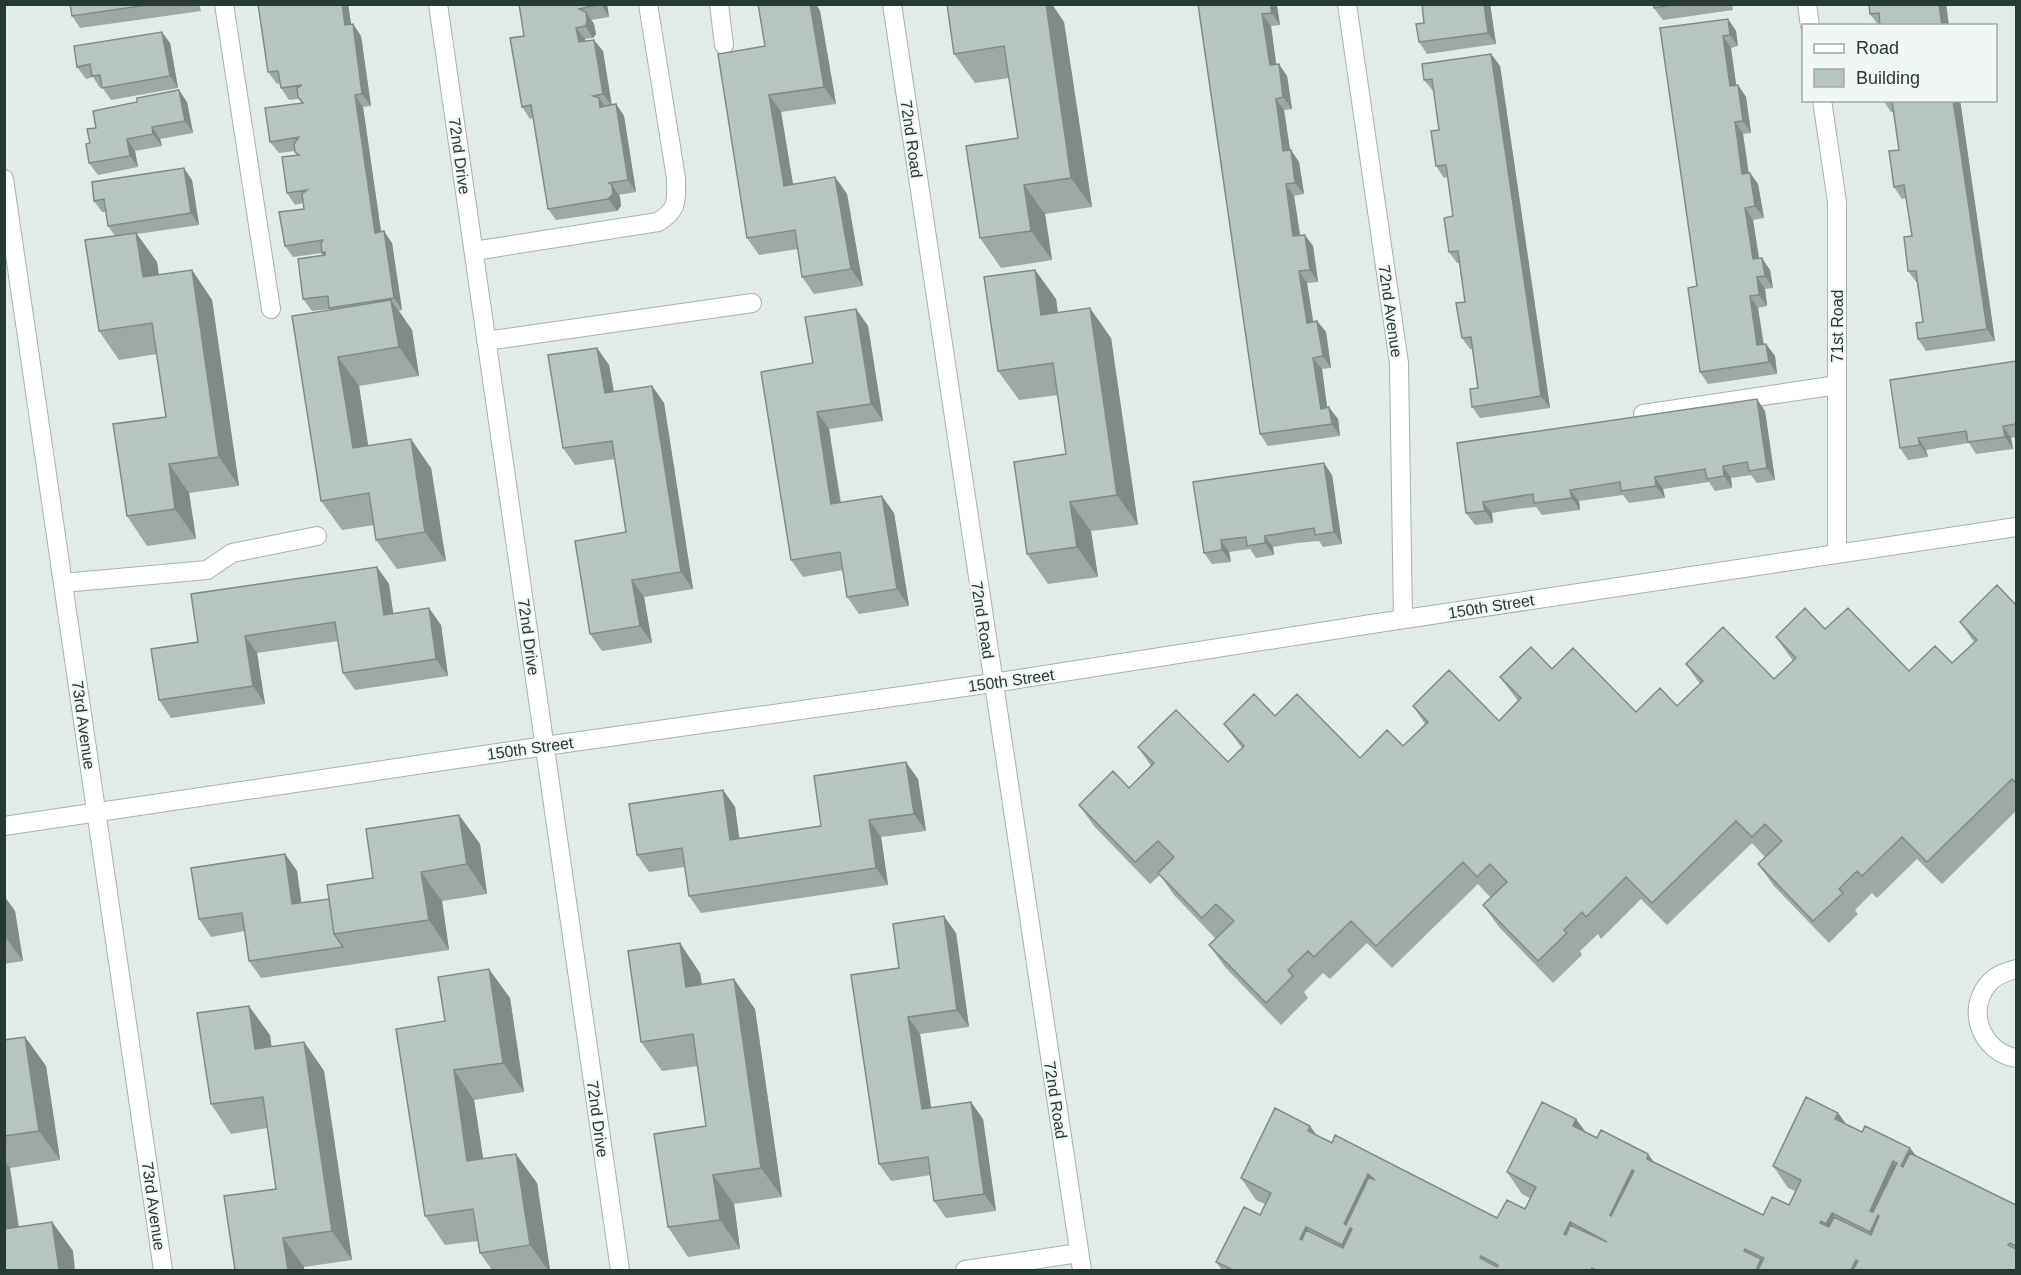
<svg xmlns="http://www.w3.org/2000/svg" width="2021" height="1275" viewBox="0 0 2021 1275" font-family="Arial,sans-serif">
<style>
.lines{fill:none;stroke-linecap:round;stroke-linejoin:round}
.minor-casing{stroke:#a5b2ad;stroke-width:20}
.minor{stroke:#fff;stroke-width:18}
.wall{fill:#9da9a4}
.shaded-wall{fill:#808a86}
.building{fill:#b7c5bf;stroke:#808a86;stroke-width:1.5;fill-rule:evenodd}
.labels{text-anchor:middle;stroke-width:4.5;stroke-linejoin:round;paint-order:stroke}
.street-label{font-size:16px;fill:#243a33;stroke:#f2f7f5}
</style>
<rect width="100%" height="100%" fill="#e2ebe6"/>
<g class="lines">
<defs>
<path id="minor" d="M224 4 271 309
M438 4 620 1270
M719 4 724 45
M892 4 1082 1270
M1347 4 1399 363 1403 619
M1807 4 1810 26
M1822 100 1837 202V554
M4 179 163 1270
M474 251 658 222C679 209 676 201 676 178L648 4
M486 341 752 303
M1643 414 1837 385
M63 583 207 570 232 553 317 536
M4 826 545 746 993 683 1365 625 2016 527
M2016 969C2007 972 1998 974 1991 981 1964 1008 1981 1052 2016 1058
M965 1270 1079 1253"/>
</defs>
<use href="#minor" class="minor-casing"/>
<use href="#minor" class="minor"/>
</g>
<path class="wall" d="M70 4H199L201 11 80 28 72 16Z
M348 4 351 24H353L361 36 371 106 363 107 381 232 392 243 402 310 399 311 412 330 419 376 359 386 368 445 431 468 446 561 397 569 376 540 374 525 342 530 321 501 330 310 329 309 312 311 303 299 324 256 322 253 293 257 285 246 304 209 303 203 295 205 287 193 297 155 295 151 279 153 270 142 302 103 299 99 289 100 281 88 280 83 277 84 268 72Z
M519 4H607L609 17 591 20 594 24 596 34 593 38 585 39V41L603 51 611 105 616 104 624 116 636 192 619 195 620 197 621 206 617 211 556 220 548 209 533 118 530 119 522 107 524 36Z
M758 4H816L820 11 836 104 781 112 793 184 835 177 847 194 863 286 814 294 802 277 798 249 759 255 747 238 765 46Z
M1198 4 1277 6 1280 25 1271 26 1276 65 1287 76 1292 109 1284 110 1290 150 1299 162 1304 194 1294 196 1300 235 1313 246 1318 282 1307 283 1313 321H1317L1326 332 1331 368 1322 369 1327 408 1338 419 1340 436 1268 446 1260 434Z
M1490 4 1496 44 1427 54 1419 42 1424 23Z
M1654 4H1732L1733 10 1663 20 1654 8Z
M1946 4 1949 26H1879L1870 14Z
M1728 19 1736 31 1738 46 1731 48 1736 85H1738L1746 97 1751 133 1743 134 1749 173H1750L1758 184 1764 218 1753 220 1759 258 1770 270 1773 288 1765 289 1767 306 1758 308 1764 344H1766L1775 356 1777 374 1708 384 1700 372 1697 286 1660 28Z
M1064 22 1092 207 1045 214 1052 260 1001 268 980 238 1018 138 1009 78 975 83 954 54Z
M170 43 178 88 111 100 102 87 100 88 93 77 86 79 77 67Z
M1491 54 1500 66 1550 408 1480 418 1472 407 1478 388 1472 349H1470L1462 338 1465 302 1459 263H1457L1449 252 1453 216 1448 177 1444 178 1436 166 1439 130 1434 91H1433L1424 80Z
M1883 100H1960L1995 341 1926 351 1918 339 1923 322 1917 283 1908 271 1912 236 1906 198 1902 199 1894 187 1899 150 1893 112H1891Z
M187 102 193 133 160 139 162 146 135 151 138 167 98 175 89 163 90 143 96 128Z
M192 180 199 225 137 234 157 262 159 275 192 270 212 300 239 486 189 493 196 539 147 546 127 516 166 417 157 354 119 360 99 331 115 236 108 226 106 212H102L94 201Z
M1035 270 1056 299 1058 313 1111 338 1138 525 1091 531 1098 577 1048 584 1027 554 1066 454 1058 395 1019 400 998 371Z
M856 309 868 326 883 421 829 429 841 502 894 513 909 606 859 614 847 597 843 570 803 577 791 560 813 363Z
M597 348 609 365 614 392 652 386 664 403 693 589 644 597 652 643 602 651 590 634 626 532 615 459 575 465 563 448Z
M2016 361V437L2011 438 2013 449 1976 454 1969 443 1926 450 1928 457 1908 460 1900 448Z
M1765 411 1775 480 1757 483 1751 475 1731 478 1732 488 1715 491 1709 482 1663 489 1665 498 1629 503 1623 495 1579 501 1580 510 1542 515 1536 507 1516 509 1492 513 1493 523 1475 525 1466 513 1457 443Z
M1332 475 1342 544 1323 547 1319 541 1297 543 1273 547 1274 555 1256 558 1250 549 1229 552 1231 562 1212 564 1204 553 1193 482Z
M377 567 389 584 393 614 441 625 448 676 355 690 343 673 338 641 257 653 265 704 171 718 159 700 198 642Z
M2016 605V811L1942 884 1917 859 1877 898 1872 893 1855 910 1858 914 1829 943 1774 886 1758 864 1765 857 1752 843 1667 925 1641 899 1601 939 1598 934 1580 951 1582 955 1553 983 1499 927 1483 905 1491 898 1478 884 1392 968 1367 943 1330 979 1323 973 1304 992 1308 998 1281 1025 1225 967 1209 945 1216 939 1174 895 1160 875 1150 884 1094 826 1079 805 1129 788 1151 766 1138 747 1228 762 1242 748 1224 724 1275 716 1360 758 1403 746 1425 724 1413 706 1499 721 1518 701 1500 677 1552 669 1636 712 1677 706 1700 684 1686 664 1774 679 1793 661 1776 637 1825 629 1909 671 1952 663 1974 642 1960 622Z
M918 779 926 831 881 837 888 885 701 913 689 896 685 867 649 872 637 855 723 790 735 807 739 838 821 826Z
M459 815 480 844 487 894 442 901 449 950 261 978 249 961 245 931 211 937 199 919 285 854 297 871 301 903 329 899 373 878Z
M4 896 15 911 23 961 4 964Z
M956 933 969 1027 920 1034 931 1108 983 1119 996 1211 946 1218 934 1201 931 1175 891 1181 879 1164 899 968Z
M700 973 702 984 755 1009 782 1197 734 1204 740 1249 688 1257 668 1227 706 1126 698 1066 662 1071 641 1042Z
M510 998 524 1092 474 1100 483 1158 537 1183 550 1270H492L480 1253 478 1241 445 1245 425 1216 445 1021Z
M270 1035 271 1047 304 1042 324 1071 352 1260 304 1267V1270H235L276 1189 267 1128 231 1134 211 1104Z
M25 1037 46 1066 60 1160 10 1168 19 1227 52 1222 73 1251 4 1270V1040Z
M1838 1113 1847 1125 1862 1132 1910 1148 1917 1157 2016 1205V1270H1222L1216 1262 1260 1215 1265 1204 1256 1200 1241 1178 1317 1135 1497 1218 1525 1209 1530 1198 1522 1194 1507 1172 1576 1119 1586 1132 1655 1163 1763 1215 1789 1205 1795 1191 1788 1188 1773 1166Z"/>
<path class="shaded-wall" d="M342 4H348L353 37 345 25Z
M601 4H607L609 17Z
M810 4H816L820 11 836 104 824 87Z
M1046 4H1052L1064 22 1092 207 1071 178Z
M1270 4H1276L1277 6 1280 25 1272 13Z
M1484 4H1490L1496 44 1488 33Z
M1939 4H1946L1949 26H1942Z
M586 12 594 24 596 34 593 38 585 26Z
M1262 14 1271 26 1278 77 1270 65Z
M1728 19 1736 31 1738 46 1730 35Z
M353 24 361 36 371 106 362 94Z
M576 28 585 39 587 54 579 42Z
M162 32 170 43 178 88 170 76Z
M1723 36 1731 48 1738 98 1730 86Z
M594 40 603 51 612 106 603 94Z
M1491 54 1500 66 1550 408 1541 396Z
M1279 64 1287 76 1292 109 1283 97Z
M1738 85 1746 97 1751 133 1743 121Z
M179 90 187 102 193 133 185 121Z
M355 95 363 107 383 245 375 233Z
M769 95 781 112 796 203 784 186Z
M599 98 607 110 600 107Z
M1276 99 1284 110 1292 163 1283 151Z
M1953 100H1960L1995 341 1987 329Z
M616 104 624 116 636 192 628 180Z
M1735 122 1743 134 1750 185 1742 174Z
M152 127 160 139 162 146 153 134Z
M127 139 135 151 138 167 130 156Z
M1291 150 1299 162 1304 194 1295 183Z
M184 168 192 180 199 225 191 213Z
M1750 173 1758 184 1764 218 1755 206Z
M835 177 847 194 863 286 851 269Z
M1286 184 1294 196 1302 248 1293 236Z
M612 185 620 197 621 206 617 211 608 199Z
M1024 185 1045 214 1052 260 1031 231Z
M1745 208 1753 220 1761 271 1753 259Z
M384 231 392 243 402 310 394 298Z
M136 233 157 262 163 306 143 277Z
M1305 235 1313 246 1318 282 1310 270Z
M1762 258 1770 270 1773 288 1765 276Z
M192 270 212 300 239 486 219 457Z
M1035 270 1056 299 1062 345 1041 315Z
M1299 271 1307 283 1315 334 1307 323Z
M1757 277 1765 289 1767 306 1759 295Z
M1750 296 1758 308 1765 357 1757 345Z
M391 300 412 330 419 376 399 347Z
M1090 308 1111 338 1138 525 1117 495Z
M856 309 868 326 883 421 871 404Z
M1317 321 1326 332 1331 368 1323 356Z
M1766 344 1775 356 1777 374 1769 362Z
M597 348 609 365 617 410 605 393Z
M338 357 359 386 373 477 353 448Z
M1313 358 1322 369 1329 421 1321 409Z
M652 386 664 403 693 589 681 572Z
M1757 399 1765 411 1775 480 1767 468Z
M1329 407 1338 419 1340 436 1332 424Z
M817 412 829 429 843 521 831 504Z
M2003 426 2011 438 2013 449 2005 437Z
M1918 438 1926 450 1928 457 1920 445Z
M411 439 431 468 446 561 425 532Z
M1324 463 1332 475 1342 544 1334 532Z
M169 464 189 493 196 539 175 509Z
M1723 466 1731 478 1732 488 1724 476Z
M1655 477 1663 489 1665 498 1656 486Z
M1570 490 1579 501 1580 510 1572 498Z
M882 496 894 513 909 606 897 589Z
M1070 502 1091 531 1098 577 1077 547Z
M1483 502 1492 513 1493 523 1485 511Z
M1265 536 1273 547 1274 555 1265 543Z
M1221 540 1229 552 1231 562 1222 550Z
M377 567 389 584 396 632 384 615Z
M632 580 644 597 652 643 640 626Z
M429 608 441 625 448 676 436 659Z
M245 636 257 653 265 704 253 686Z
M906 762 918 779 926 831 914 814Z
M723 790 735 807 742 857 730 840Z
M459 815 480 844 487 894 467 864Z
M869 820 881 837 888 885 876 868Z
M285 854 297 871 304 921 292 904Z
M421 872 442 901 449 950 429 920Z
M4 896 15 911 23 961 4 935Z
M944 916 956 933 969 1027 957 1010Z
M680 943 700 973 706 1016 686 987Z
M489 969 510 998 524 1092 503 1063Z
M734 979 755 1009 782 1197 761 1168Z
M249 1006 270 1035 276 1078 255 1049Z
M908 1017 920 1034 934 1126 922 1109Z
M25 1037 46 1066 60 1160 39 1131Z
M304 1042 324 1071 352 1260 332 1231Z
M454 1070 474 1100 488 1190 467 1161Z
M971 1102 983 1119 996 1211 984 1194Z
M1838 1113 1854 1135 1835 1119Z
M1576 1119 1591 1141 1573 1126Z
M1310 1126 1326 1148 1308 1131Z
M1910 1148 1926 1169 1901 1166Z
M516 1154 537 1183 550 1270H548L530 1245Z
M1648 1154 1664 1176 1647 1159Z
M4 1160 10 1168 23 1259 4 1232Z
M1893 1161 1909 1183 1879 1216 1878 1215 1893 1237 1885 1254 1870 1232V1211Z
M1632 1170 1647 1192 1625 1237 1610 1215Z
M1368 1174 1383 1196 1352 1229 1350 1228 1366 1250 1357 1267 1342 1245 1344 1224Z
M713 1175 734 1204 740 1249 720 1220Z
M1832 1213 1847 1235 1842 1245 1826 1224Z
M52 1222 73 1251 75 1270H59Z
M1570 1222 1585 1244 1564 1234Z
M1306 1227 1321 1249 1300 1239Z
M283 1238 304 1267V1270H288Z
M1745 1249 1758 1266 1761 1259 1769 1270H1756L1744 1251Z
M1856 1260 1863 1270H1851Z"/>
<path class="building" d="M70 4H154L72 16Z
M258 4H342L345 25 353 24 362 94 355 95 375 233 384 231 394 298 329 308 328 296 303 299 298 259 325 255V252L322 253 321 244 323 240 285 246 279 212 304 209 302 194 307 190 287 193 282 157 299 155 295 152 294 144 299 137 270 142 265 108 303 103 298 97 297 88 302 85 281 88 278 71 268 72Z
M519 4H601L579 9 586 12 587 22 585 26 576 28 579 42 594 40 603 94 593 96 599 98 600 107 616 104 628 180 609 183 612 185 613 194 608 199 548 209 531 105 522 107 510 38 524 36Z
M758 4H810L824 87 769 95 784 186 835 177 851 269 802 277 795 230 747 238 718 54 765 46Z
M947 4H1046L1071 178 1024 185 1031 231 980 238 966 146 1018 138 1004 46 954 54Z
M1198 4H1270L1272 13 1262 14 1270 65 1279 64 1283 97 1276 99 1283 151 1291 150 1295 183 1286 184 1293 236 1305 235 1310 270 1299 271 1307 323 1317 321 1323 356 1313 358 1321 409 1329 407 1332 424 1260 434Z
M1422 4H1484L1488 33 1419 42 1416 24 1424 23Z
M1654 4H1680L1654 8Z
M1869 4H1939L1942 26H1880L1879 13 1870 14Z
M1728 19 1730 35 1723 36 1730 86 1738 85 1743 121 1735 122 1742 174 1750 173 1755 206 1745 208 1753 259 1762 258 1765 276 1757 277 1759 295 1750 296 1757 345 1766 344 1769 362 1700 372 1688 288 1697 286 1660 28Z
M162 32 170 76 102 88 100 75 92 76 90 64 77 67 74 46Z
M1491 54 1541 396 1472 407 1470 389 1478 388 1471 337 1462 338 1456 303 1465 302 1458 251 1449 252 1444 218 1453 216 1446 165 1436 166 1431 131 1439 130 1432 79 1424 80 1422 64Z
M179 90 185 121 152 127 153 134 127 139 130 156 89 163 86 144 90 143 87 129 96 128 93 111 137 102V98Z
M1892 100H1953L1987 329 1918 339 1916 323 1923 322 1916 271H1908L1904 237 1912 236 1904 185 1894 187 1889 151 1899 150Z
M184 168 191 213 108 226 104 199 94 201 92 182Z
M136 233 143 277 192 270 219 457 169 464 175 509 127 516 113 424 166 417 160 377 152 323 99 331 85 240Z
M1035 270 1041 315 1090 308 1117 495 1070 502 1077 547 1027 554 1014 462 1066 454 1053 363 998 371 984 277Z
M391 300 399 347 338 357 353 448 411 439 425 532 376 540 369 493 321 501 292 316Z
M856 309 871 404 817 412 831 504 882 496 897 589 847 597 840 552 791 560 761 372 813 363 805 317Z
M597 348 605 393 652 386 681 572 632 580 640 626 590 634 575 541 626 532 612 441 563 448 548 355Z
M2016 361V424L2003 426 2005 437 1968 442 1966 431 1918 438 1920 445 1900 448 1890 380Z
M1757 399 1767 468 1749 471 1747 462 1723 466 1724 476 1707 479 1705 469 1655 477 1656 486 1621 491 1620 482 1570 490 1572 498 1534 503 1533 494 1483 502 1485 511 1466 513 1457 443Z
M1324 463 1334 532 1315 535 1314 528 1289 532 1265 536V543L1247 546 1246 537 1221 540 1222 550 1204 553 1193 482Z
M377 567 384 615 429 608 436 659 343 673 335 622 245 636 253 686 159 700 151 649 198 642 191 594Z
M1997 585 2016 605V783L2012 779 1927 862 1902 837 1862 876 1857 871 1839 889 1843 893 1813 921 1758 864 1782 841 1765 824 1752 837 1736 821 1652 903 1626 877 1586 917 1582 912 1564 930 1567 933 1538 961 1483 905 1507 882 1490 864 1477 877 1463 862 1376 946 1351 921 1314 957 1308 951 1288 970 1293 976 1266 1003 1209 945 1234 921 1216 904 1202 918 1158 873 1174 857 1158 841 1135 862 1079 805 1113 771 1129 788 1154 763 1138 747 1176 710 1228 762 1244 746 1224 724 1254 694 1275 716 1297 694 1360 758 1387 730 1403 746 1428 722 1413 706 1449 670 1499 721 1521 698 1500 677 1531 647 1552 669 1573 648 1636 712 1660 688 1677 706 1703 681 1686 664 1723 627 1774 679 1796 658 1776 637 1805 608 1825 629 1848 608 1909 671 1935 646 1952 663 1977 640 1960 622Z
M906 762 914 814 869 820 876 868 689 896 682 848 637 855 629 804 723 790 730 840 821 826 814 776Z
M459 815 467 864 421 872 429 920 334 934 327 885 373 878 366 829Z
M285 854 292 904 329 899 334 934 343 947 249 961 242 913 199 919 191 868Z
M944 916 957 1010 908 1017 922 1109 971 1102 984 1194 934 1201 928 1157 879 1164 851 975 899 968 893 924Z
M680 943 686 987 734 979 761 1168 713 1175 720 1220 668 1227 654 1134 706 1126 693 1034 641 1042 628 951Z
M489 969 503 1063 454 1070 467 1161 516 1154 530 1245 480 1253 473 1209 425 1216 396 1029 445 1021 438 977Z
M249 1006 255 1049 304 1042 332 1231 283 1238 288 1270H235L224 1196 276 1189 263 1097 211 1104 197 1013Z
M25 1037 39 1131 4 1136V1040Z
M1806 1097 1838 1113 1835 1119 1862 1132 1865 1126 1910 1148 1901 1166 1903 1167 1910 1153 2016 1205V1246L2010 1243 2008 1245 2016 1249V1270H1853L1858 1261 1856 1260 1851 1270H1758L1764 1258 1745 1249 1744 1251 1761 1259 1756 1270H1593L1594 1269 1592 1268 1591 1270H1233L1216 1262 1244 1207 1260 1215 1271 1193 1241 1178 1275 1108 1310 1126 1308 1131 1332 1143 1335 1135 1497 1218 1507 1200 1525 1209 1536 1187 1507 1172 1542 1102 1576 1119 1573 1126 1597 1138 1601 1130 1648 1154 1647 1159 1763 1215 1772 1197 1789 1205 1801 1180 1773 1166ZM1893 1161 1897 1163 1873 1212 1870 1211ZM1632 1170 1634 1171 1611 1216 1610 1215ZM1368 1174 1375 1180 1369 1177 1346 1225 1344 1224ZM1832 1213 1870 1232 1878 1215 1879 1216 1871 1235 1834 1217 1829 1227 1820 1223 1821 1221 1826 1224ZM1570 1222 1607 1242 1570 1225 1566 1235 1564 1234ZM1306 1227 1342 1245 1350 1228 1352 1229 1343 1248 1306 1230 1302 1240 1300 1239ZM1481 1256 1498 1265 1497 1267 1480 1258Z
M52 1222 59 1270H4V1229Z"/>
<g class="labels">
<g class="street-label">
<text transform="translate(912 139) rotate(82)" y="6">72nd Road</text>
<text transform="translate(460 156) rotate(82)" y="6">72nd Drive</text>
<text transform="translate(1391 311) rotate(82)" y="6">72nd Avenue</text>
<text transform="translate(1837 326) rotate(-90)" y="6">71st Road</text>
<text transform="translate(1491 606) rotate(-9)" y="6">150th Street</text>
<text transform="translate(983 620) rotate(81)" y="6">72nd Road</text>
<text transform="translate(529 637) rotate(82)" y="6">72nd Drive</text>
<text transform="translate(1011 680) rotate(-8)" y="6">150th Street</text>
<text transform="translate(84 725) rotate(82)" y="6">73rd Avenue</text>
<text transform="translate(530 748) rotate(-8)" y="6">150th Street</text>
<text transform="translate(1056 1100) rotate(81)" y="6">72nd Road</text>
<text transform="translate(598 1119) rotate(82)" y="6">72nd Drive</text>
<text transform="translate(154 1206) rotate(82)" y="6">73rd Avenue</text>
</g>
</g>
<rect width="2021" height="1275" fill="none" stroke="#243a33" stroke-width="12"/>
<rect x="1802" y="24" width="195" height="78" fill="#f2f7f5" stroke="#a0aba7" stroke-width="1.5"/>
<rect x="1814" y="44" width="30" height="9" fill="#ffffff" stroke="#a0aba7" stroke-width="1.5"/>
<text x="1856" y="54" font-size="18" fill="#243a33">Road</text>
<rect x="1814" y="69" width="30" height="18" fill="#b7c5bf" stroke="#a0aba7" stroke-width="1.5"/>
<text x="1856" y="84" font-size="18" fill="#243a33">Building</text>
</svg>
